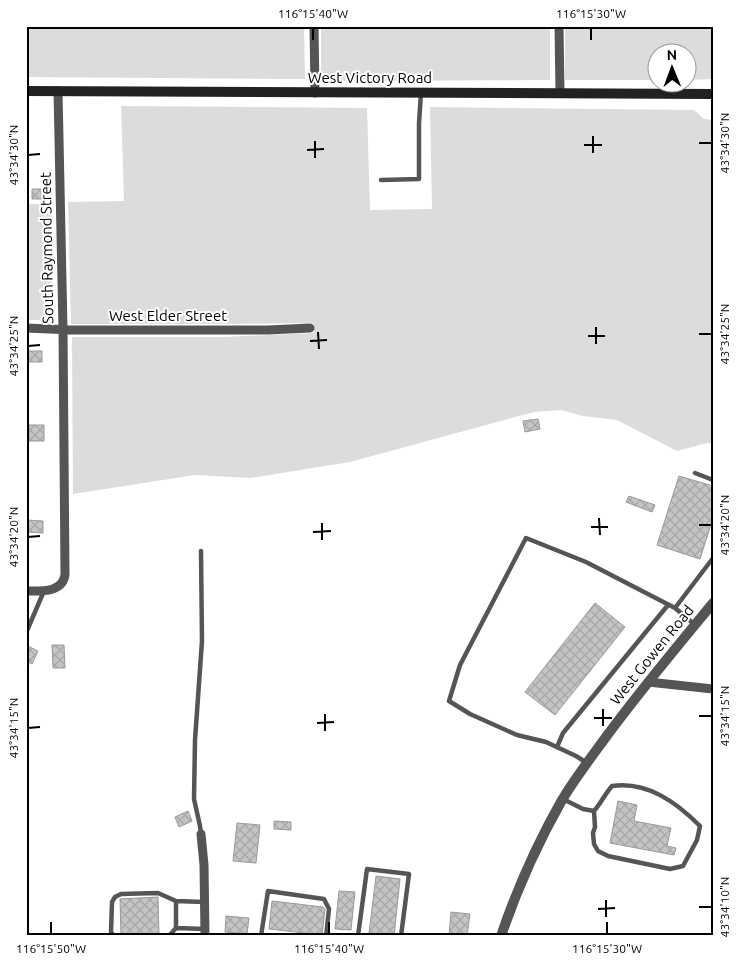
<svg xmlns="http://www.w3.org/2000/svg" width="739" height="962" viewBox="0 0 739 962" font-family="Ubuntu,sans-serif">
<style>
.grass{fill:#dcdcdc}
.building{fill:url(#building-cross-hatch);stroke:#999}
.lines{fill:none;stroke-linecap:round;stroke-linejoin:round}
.service{stroke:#555;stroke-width:4.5}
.minor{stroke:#555;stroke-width:9}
.tertiary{stroke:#555;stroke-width:10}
.secondary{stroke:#222;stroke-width:10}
.ticks{fill:none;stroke:#000;stroke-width:2}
.labels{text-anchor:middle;stroke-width:4;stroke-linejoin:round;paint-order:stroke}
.street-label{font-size:15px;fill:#000;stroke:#fff}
.neatline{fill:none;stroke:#000;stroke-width:2}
.ticks-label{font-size:12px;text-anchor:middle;fill:#000}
</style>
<defs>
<pattern id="building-cross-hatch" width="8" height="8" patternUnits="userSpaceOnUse" patternTransform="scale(1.25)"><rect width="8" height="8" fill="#c4c4c4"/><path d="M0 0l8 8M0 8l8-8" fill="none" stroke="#a7a7a7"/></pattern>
</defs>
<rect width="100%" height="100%" fill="#fff"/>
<path class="grass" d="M26 26H304L305 79 26 77Z
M321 26H550V80L321 81Z
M565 26H713V79L687 80 686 52H656V80H565Z
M121 106 367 108 370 210 432 209 430 107 694 110 704 119 713 120V444L707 443 677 451 617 420 583 416 561 410 534 412 350 462 251 478 195 475 73 494 72 337H224L314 333 313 323 224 324H71L68 202 124 201Z
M26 204H52V320H26Z"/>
<path class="building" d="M32 189H45V199H32Z
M26 351H42V362H26Z
M538 419 540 429 525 432 523 421Z
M29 425H44V441H29Z
M679 476 713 486V518L700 559 657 545Z
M629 496 655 505 652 512 626 502Z
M26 520 43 521V533L26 532Z
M595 603 625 627 555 715 525 692Z
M26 645 38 651 32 664 26 661Z
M52 645H64L65 668H53Z
M618 801 637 805 634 821 671 828 667 846 676 848 674 855 610 843Z
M188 811 192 821 179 827 175 817Z
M274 821 291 822V830L274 829Z
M237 823 260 825 256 863 233 861Z
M376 876 400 879 394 936 369 933Z
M339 891 355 892 351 930 335 929Z
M158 897 159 936H121L120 899Z
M272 901 323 907 325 909 322 935 269 929Z
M451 912 470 914 467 936H449Z
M226 916 249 918 247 934 225 932Z"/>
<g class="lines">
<path class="service" d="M381 180 419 179V123L421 93
M695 473 713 480
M694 624 675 608 713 558
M26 633 44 591
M557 747 563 733 668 605
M587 763 576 756 546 742 517 735 470 714 449 701 460 665 526 538 586 562 675 608
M563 799 583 809 594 811C601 803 605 794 612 786 647 781 676 802 700 826L697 840 683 866 670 869 608 856 598 851 594 844 593 833 595 827 594 811
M201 834 200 826 194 799 195 740 202 641 201 551
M204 902 176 901V928L205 929
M114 936 111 932 112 902 115 897 121 894 158 893 176 901
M169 936 176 928
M261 936 268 891 324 899 329 909 326 936
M358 936 367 869 409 874 401 936"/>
<path class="minor" d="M314 26 315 93
M559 26 560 93
M26 328 73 330H268L310 328
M26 591C41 591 62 593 65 575L63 329 58 91
M648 682 713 689
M201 834 204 865 205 936"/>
<path class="tertiary" d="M501 936C517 889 537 844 562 800 574 780 589 760 603 741 638 693 675 649 713 603"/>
<path class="secondary" d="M26 91 713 94"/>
</g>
<path class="ticks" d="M313 28V40M591 28V40M593 136V153M315 141V158M699 143H712M584 145H602M307 150 324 149M28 155 40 154M596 327V344M318 332 319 349M699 334H712M588 336H605M310 341 327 340M28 346 40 345M599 518 600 535M322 523V540M699 525H712M591 527H608M313 532 331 531M28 537 40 536M603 709V726M325 714V731M699 716H712M594 718H612M317 723 334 722M28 728 40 727M606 900V917M699 907H712M598 909 615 908M51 922V934M329 922V934M607 922V934"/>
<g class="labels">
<g class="street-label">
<text x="370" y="83">West Victory Road</text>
<text transform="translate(47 248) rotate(-91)" y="5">South Raymond Street</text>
<text x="168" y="321">West Elder Street</text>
<text transform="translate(652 655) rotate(-51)" y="5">West Gowen Road</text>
</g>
</g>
<rect width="739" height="962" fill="none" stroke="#ffffff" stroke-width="55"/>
<g transform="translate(672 68) rotate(359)"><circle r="24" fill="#ffffff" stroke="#999999"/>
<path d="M0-4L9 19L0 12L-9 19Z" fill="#000000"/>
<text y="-8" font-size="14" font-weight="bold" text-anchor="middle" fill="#000000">N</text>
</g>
<rect x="28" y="28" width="684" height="906" class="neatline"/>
<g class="ticks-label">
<text x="313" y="18">116°15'40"W</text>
<text x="591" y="18">116°15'30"W</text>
<text transform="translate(725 143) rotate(-90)" y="4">43°34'30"N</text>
<text transform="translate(14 155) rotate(-90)" y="4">43°34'30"N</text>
<text transform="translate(725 334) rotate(-90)" y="4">43°34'25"N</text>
<text transform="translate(14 346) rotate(-90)" y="4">43°34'25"N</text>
<text transform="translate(725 525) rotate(-90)" y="4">43°34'20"N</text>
<text transform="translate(14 537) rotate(-90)" y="4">43°34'20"N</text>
<text transform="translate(725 716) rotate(-90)" y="4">43°34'15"N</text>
<text transform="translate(14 728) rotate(-90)" y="4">43°34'15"N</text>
<text transform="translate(725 907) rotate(-90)" y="4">43°34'10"N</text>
<text x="51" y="953">116°15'50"W</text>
<text x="329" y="953">116°15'40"W</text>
<text x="607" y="953">116°15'30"W</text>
</g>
</svg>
